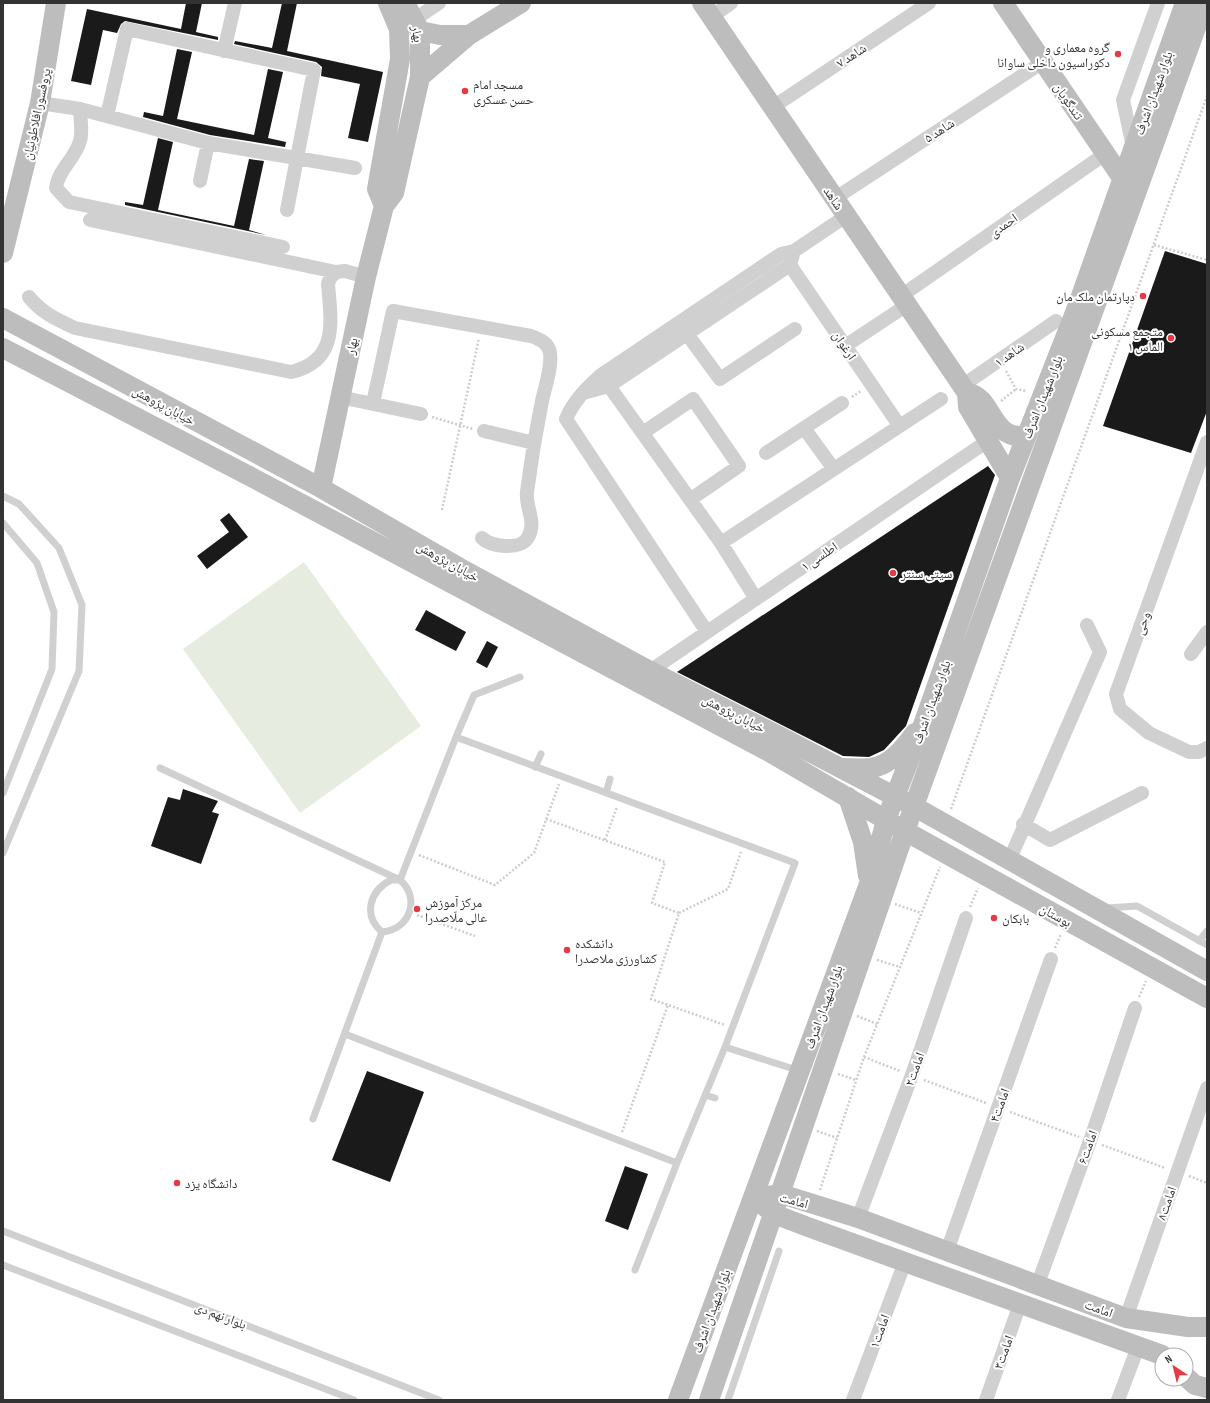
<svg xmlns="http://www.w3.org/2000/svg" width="1210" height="1403" viewBox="0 0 1210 1403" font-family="'Sofia Sans Condensed','Noto Naskh Arabic',sans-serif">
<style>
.pitch{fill:#e6ecdf}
.building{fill:#1a1a1a}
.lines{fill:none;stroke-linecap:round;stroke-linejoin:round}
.path{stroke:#cdcdcd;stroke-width:2.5;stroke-dasharray:2 2;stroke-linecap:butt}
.lane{stroke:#d0d0d0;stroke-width:7}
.street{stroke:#d0d0d0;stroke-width:14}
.secondary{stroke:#bdbdbd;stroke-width:20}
.poi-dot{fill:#e63946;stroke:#fff;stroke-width:1.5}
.labels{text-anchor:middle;stroke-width:4;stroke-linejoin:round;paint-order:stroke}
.street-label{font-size:13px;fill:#333;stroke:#fff}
.poi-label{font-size:13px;fill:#333;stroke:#fff;text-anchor:start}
</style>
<rect width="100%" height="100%" fill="#fff"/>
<path class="pitch" d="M304 562 421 726 300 813 183 649Z"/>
<path class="building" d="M186 3H202L196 32 218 37V40L125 21 121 24 117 33 103 30 91 85 71 81 87 9 181 29Z
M282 3H297L287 51 383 72 368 142 348 138 360 84 321 76 322 67 316 62 234 44 235 41 272 48Z
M177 49 192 52 177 119 254 135 268 69 283 72 268 138 286 142 285 147 210 135 143 117 144 112 163 116Z
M158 138 173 142 158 210 234 226 249 159 264 161 249 230 266 235 125 205V202L143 205Z
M1165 251 1207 264V411L1191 453 1103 426Z
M988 466 995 475 906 726 884 750 869 757 843 756 677 672Z
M229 513 248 537 207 569 197 556 229 532 220 520Z
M426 610 466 632 456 651 415 630Z
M487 641 498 647 487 668 476 662Z
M183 789 218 801 212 812 219 814 201 864 151 846 168 797 180 800Z
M367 1071 424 1092 390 1182 332 1160Z
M625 1166 648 1174 628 1230 605 1221Z"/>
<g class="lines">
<path class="path" d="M1154 245 1207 260
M1006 371 1016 389 1026 391
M852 397 861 391
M1001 401 1016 389
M432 417 473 429
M442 510 479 338
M951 809 1207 96
M546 819 665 862 652 903 679 913 651 999 725 1025
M605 840 617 807
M419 855 495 885 534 853 559 784
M895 904 921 913
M970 907 978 888
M679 913 728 889 741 852
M417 915 475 936
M1055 948 1061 934
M877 960 900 967
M1139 997 1146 981
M857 1016 877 1024
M864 1057 900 1071
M838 1074 856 1080
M924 1080 986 1103
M1010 1112 1079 1137
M817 1131 837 1138
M622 1132 668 1005
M1102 1145 1165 1168
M1189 1176 1207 1183
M820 1190 864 1057 940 867"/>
<path class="lane" d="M3 496 19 504 59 548 82 605 79 671 3 853
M3 523 37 563 54 612 52 669 3 793
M456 737 474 695 520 677
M535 767 541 754
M160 768 400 880 456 737 795 863 725 1047 800 1071
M606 793 610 779
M391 880H400C421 898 410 930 382 932 363 916 369 891 391 880Z
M1106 908 1137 906 1207 945
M1199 941 1207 931
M345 1034 677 1163 725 1047
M705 1095 715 1098
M313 1119 382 932
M3 1231 439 1400
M3 1265 354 1400
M635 1270 677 1163
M728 1400 779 1251"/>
<path class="street" d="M711 17 731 3
M415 19 439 3
M224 51 235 3
M40 103 80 109C80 118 83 132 80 141 75 159 58 170 56 188L69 202 283 247
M773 107 929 3
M80 109 208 143 355 168
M107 116 127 29 314 70 287 210
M1133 147 1123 100 1158 3
M200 181 208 143
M834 199 1043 62
M90 220 336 272
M790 265 899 425
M901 296 1105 154
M29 297C42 313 56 319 75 328L291 372C339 361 331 321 328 284L330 278 336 272 345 271 366 277
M687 334 720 379 795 329
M845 346 907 305
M609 386 721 543 756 599
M962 386 1056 321
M583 393 609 386 790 265 794 251
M340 397 421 414
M373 403 393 311 531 336C539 339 549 343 550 353 552 368 545 387 542 401 536 431 531 461 527 492 525 508 538 523 527 539 519 550 491 547 482 538
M804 428 833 468
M484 431 534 443
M644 432 693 399 739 466 691 499
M1207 442 1116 694 1120 709 1149 733 1189 752H1199L1207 748
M766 453 842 403
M721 543 941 399
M707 632 566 419C574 400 587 388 601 375L781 254 794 251 846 216
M1191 654 1207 632
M650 671 989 440
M1023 824 1050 840 1142 793
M1009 861 1100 652 1087 625
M858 1218 912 1075 966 918
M947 1251 1051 959
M1037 1286 1090 1141 1135 1008
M1126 1318 1207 1088
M853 1400 905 1262
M986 1400 1020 1304
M1118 1400 1138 1347"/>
<path class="secondary" d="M702 3 967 393 968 407 1010 478
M1003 3 1122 178
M420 31 440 35H469
M420 77 469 35 521 3
M384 206 377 189 400 59 399 29 388 3
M3 253 40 103 56 3
M3 318 321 488 460 568 650 671 781 737 915 807 1207 971
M3 348 255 479 771 753 905 831 1207 998
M967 393C994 396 989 440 1026 436
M321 488 366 277 384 206 394 193 420 77V31L405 3
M843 768C852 768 862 769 871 768 891 765 904 748 915 733
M848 797 863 842 868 876
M768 1196 781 1194 858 1218 1126 1318 1188 1327H1207
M764 1206 774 1214 808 1227 1162 1355
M1186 1377 1195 1385 1207 1388
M678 1400 869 884 886 820 924 722 1010 478 1076 310 1185 3
M709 1400 905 831 1205 3"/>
</g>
<g class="poi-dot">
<circle cx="1118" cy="54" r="4"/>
<circle cx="465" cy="91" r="4"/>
<circle cx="1143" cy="296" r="4"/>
<circle cx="1171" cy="338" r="4"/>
<circle cx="893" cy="573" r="4"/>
<circle cx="417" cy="909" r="4"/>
<circle cx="994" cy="918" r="4"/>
<circle cx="567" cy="950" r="4"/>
<circle cx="177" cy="1183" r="4"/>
</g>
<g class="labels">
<g class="street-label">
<text transform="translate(418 34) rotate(81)" y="5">بهار</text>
<text transform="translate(851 55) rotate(-33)" y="5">شاهد ۷</text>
<text transform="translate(1153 93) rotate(-70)" y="5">بلوار شهیدان اشرف</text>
<text transform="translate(1069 101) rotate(56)" y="5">تندگویان</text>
<text transform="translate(36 114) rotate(-78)" y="5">پروفسور افلاطونیان</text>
<text transform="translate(939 130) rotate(-33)" y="5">شاهد ۵</text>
<text transform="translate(834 198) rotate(56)" y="5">شاهد</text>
<text transform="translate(1003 225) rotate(-35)" y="5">احمدی</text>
<text transform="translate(845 345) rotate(56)" y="5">ارغوان</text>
<text transform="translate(351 346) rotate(-78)" y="5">بهار</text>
<text transform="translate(1009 354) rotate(-35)" y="5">شاهد ۱</text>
<text transform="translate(1042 397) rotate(-68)" y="5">بلوار شهیدان اشرف</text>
<text transform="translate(164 405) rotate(28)" y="5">خیابان پژوهش</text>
<text transform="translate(819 556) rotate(-34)" y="5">اطلسی ۱</text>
<text transform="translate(448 561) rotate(29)" y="5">خیابان پژوهش</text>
<text transform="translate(1142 623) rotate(-70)" y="5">وحی</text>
<text transform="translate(931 702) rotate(-70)" y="5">بلوار شهیدان اشرف</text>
<text transform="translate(734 713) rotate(27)" y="5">خیابان پژوهش</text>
<text transform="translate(1056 915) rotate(29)" y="5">بوستان</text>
<text transform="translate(823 1007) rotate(-70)" y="5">بلوار شهیدان اشرف</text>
<text transform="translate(914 1069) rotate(-70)" y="5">امامت۲</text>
<text transform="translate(999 1105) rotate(-70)" y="5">امامت۴</text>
<text transform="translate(1087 1147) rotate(-70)" y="5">امامت۶</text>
<text transform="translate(794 1200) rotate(15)" y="5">امامت</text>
<text transform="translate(1166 1203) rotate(-71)" y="5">امامت۸</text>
<text transform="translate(1099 1308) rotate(20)" y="5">امامت</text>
<text transform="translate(711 1311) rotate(-70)" y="5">بلوار شهیدان اشرف</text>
<text transform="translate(221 1315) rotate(21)" y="5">بلوار نهم دی</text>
<text transform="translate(879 1331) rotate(-70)" y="5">امامت۱</text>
<text transform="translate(1003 1352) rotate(-70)" y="5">امامت۳</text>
</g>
<g class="poi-label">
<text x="1110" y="52" text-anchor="end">گروه معماری و<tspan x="1110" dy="15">دکوراسیون داخلی ساوانا</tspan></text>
<text x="473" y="89">مسجد امام<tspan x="473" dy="15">حسن عسکری</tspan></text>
<text x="1135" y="301" text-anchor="end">دپارتمان ملک مان</text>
<text x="1163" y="336" text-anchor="end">متجمع مسکونی<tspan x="1163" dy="15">الماس ۱</tspan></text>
<text x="901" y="578">سیتی سنتر</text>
<text x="425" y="907">مرکز آموزش<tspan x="425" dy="15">عالی ملّاصدرا</tspan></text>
<text x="1002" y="923">بابکان</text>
<text x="575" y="948">دانشکده<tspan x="575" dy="15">کشاورزی ملاصدرا</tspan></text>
<text x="185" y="1188">دانشگاه یزد</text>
</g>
</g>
<rect width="1210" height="1403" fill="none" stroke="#333333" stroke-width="8"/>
<g transform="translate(1174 1367) rotate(325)"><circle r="19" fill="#ffffff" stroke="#adadad"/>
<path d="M0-3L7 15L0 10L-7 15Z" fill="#e63946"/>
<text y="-6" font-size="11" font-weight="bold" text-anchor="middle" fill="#333333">N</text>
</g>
</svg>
